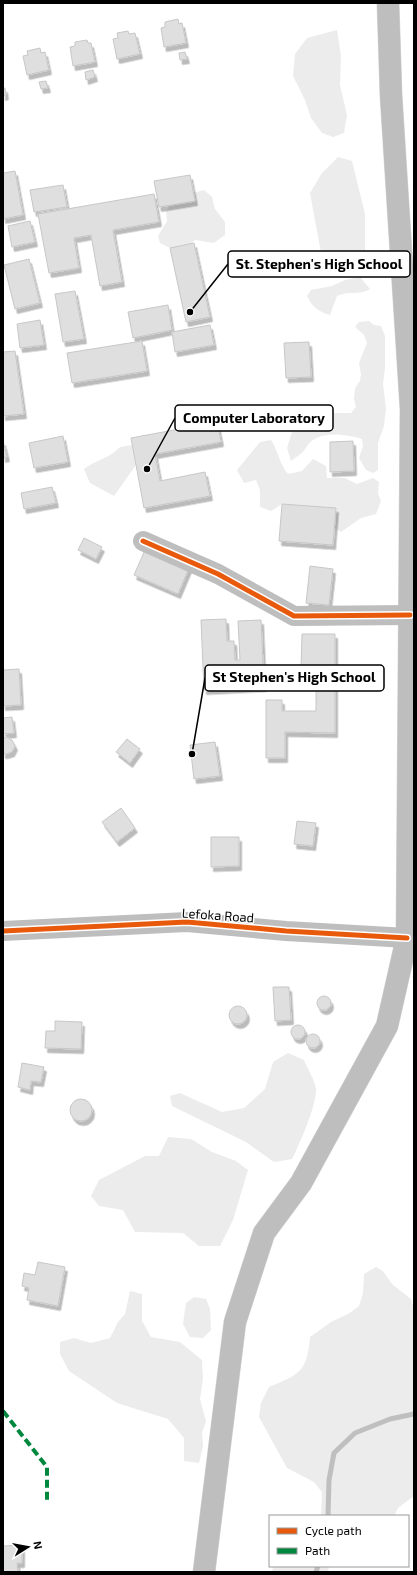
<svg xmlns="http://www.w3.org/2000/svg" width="417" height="1575" viewBox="0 0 417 1575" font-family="'Exo 2',sans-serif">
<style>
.green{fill:#ececec}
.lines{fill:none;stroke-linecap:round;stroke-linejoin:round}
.stream{stroke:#bfbfbf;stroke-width:5}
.building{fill:#dfdfdf;stroke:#c7c7c7;filter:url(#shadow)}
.primary-casing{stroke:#dbdbdb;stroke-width:23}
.street{stroke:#bebebe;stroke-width:20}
.primary{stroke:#bebebe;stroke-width:22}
.quiet{stroke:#00873e;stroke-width:4;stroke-dasharray:8 4;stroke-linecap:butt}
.cycleway-casing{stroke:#fff;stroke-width:8}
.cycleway{stroke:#e8590c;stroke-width:5}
.labels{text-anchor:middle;stroke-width:3;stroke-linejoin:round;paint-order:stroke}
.street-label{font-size:13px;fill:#000;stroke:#fff}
.leader{fill:none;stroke:#000;stroke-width:1.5}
.callout-dot{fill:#000;stroke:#fff;stroke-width:1.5}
.callout{fill:#fff;stroke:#000;stroke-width:1.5}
.callout-label{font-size:14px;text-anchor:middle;font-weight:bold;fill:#000}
</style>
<defs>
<filter id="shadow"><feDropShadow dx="2.5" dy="4.5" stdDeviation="0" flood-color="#0004"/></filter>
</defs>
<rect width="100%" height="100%" fill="#fff"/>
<path class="green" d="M337 30 341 56 340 85 347 115 344 133 333 137 322 133 311 118 305 100 293 76 295 54 307 38Z
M338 157 352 161 365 214V251L356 259 334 263 321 253 310 193 322 173Z
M204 190 212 197 215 209 225 222V235L214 243 195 240 190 244 170 248 160 243 158 236 167 221 166 212 170 205 194 201 193 193Z
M360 277 370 289C358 296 351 290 337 296L330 315C319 312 312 307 307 296L311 290 332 286 345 280Z
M369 321 374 325 381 326 385 336V368L383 384 386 408 384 426 378 443V470L373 473 366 470 359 458 363 446 362 439C348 435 327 431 313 440 309 442 306 448 303 452 299 455 295 458 291 461L287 448 292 432 333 413H351L356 407 354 399 355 388 360 381 361 374 359 363 367 343 364 335 355 327 359 322Z
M271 440C278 451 280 465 288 474L302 471 313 459 326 466 327 478H345L357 484 373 478 379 482 378 493 381 501 376 514 361 518 341 532 334 528 336 508 282 504 271 511 260 507V490L256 480 244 483 237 470 260 442Z
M132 445 136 465 114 496 90 483 84 469C96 460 110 458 120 447Z
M288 1053 304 1060C307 1068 315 1080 316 1089 316 1107 300 1143 292 1159L274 1162 246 1142 172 1106 170 1096 180 1093 222 1112 244 1108 265 1089 273 1062Z
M168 1137 191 1139 212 1152 236 1161 248 1170 233 1220 220 1246H199L183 1233 135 1232 123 1210 99 1206 91 1196 99 1180 145 1156H159Z
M376 1267 383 1271 392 1284 411 1299 414 1310V1496L398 1508 394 1516H321L322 1492 314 1482 287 1468 259 1417 261 1403 269 1387C300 1374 307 1372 310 1337L331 1322 348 1314 359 1306 363 1293 364 1274Z
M130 1291 142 1294V1321L151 1337 180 1342 202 1360 203 1379 200 1399 206 1421 202 1433 203 1446 199 1463 184 1461V1438L168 1419 117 1403 69 1371 60 1354V1342L74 1338 91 1343 110 1338 118 1322 125 1314Z
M194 1297 206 1299 210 1309 211 1330 203 1338 190 1337 183 1324 186 1303Z
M274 1566H330L327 1572H271Z"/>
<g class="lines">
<path class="stream" d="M328 1516 329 1480 334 1453 355 1433 390 1419 414 1414
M316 1572 318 1566"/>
</g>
<path class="building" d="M178 19 179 24 182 23 186 43 164 47 161 28 165 27V22Z
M128 31 129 34 135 33 140 54 117 59 113 39 118 38 117 33Z
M87 40 88 43H91L95 62 73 66 70 47 75 46V42Z
M40 48 41 53 45 52 49 70 27 75 23 56 28 55 27 51Z
M185 52 187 59 180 60 179 53Z
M93 70 95 77 86 80 85 72Z
M46 81 48 88 41 89 39 82Z
M3 88H5L6 95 3 96Z
M15 171 23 215 3 219V173Z
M190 175 195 201 159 207 154 181Z
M63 185 67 207 34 212 30 190Z
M154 194 159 222 113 230 122 282 100 286 91 235 74 238 79 268 49 273 38 214Z
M30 221 35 242 12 247 8 226Z
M194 243 210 317 186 322 170 248Z
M29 259 40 303 15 309 4 265Z
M75 291 84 339 63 342 55 294Z
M168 305 172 330 133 338 128 312Z
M40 320 44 345 20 348 17 324Z
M210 325 214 345 175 352 172 332Z
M142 341 147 371 72 383 67 353Z
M309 342 311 377 286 378 284 343Z
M15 351 24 414 3 416V352Z
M217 422 221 442 155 454 160 481 205 472 210 496 144 508 131 438Z
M63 436 68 462 34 468 29 443Z
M3 441 7 457 3 458Z
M353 441 354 471 330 472V442Z
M52 487 56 503 24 509 21 493Z
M282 504 336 508 333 545 279 541Z
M84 538 102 547 96 559 78 550Z
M145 550 189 568 178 594 134 575Z
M310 566 333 569 329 605 306 603Z
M226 619 227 641H234L235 660H240L238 621 261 620 264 687 204 690 201 620Z
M302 634H335V733L285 732V758H266V700H282V711H316V668H301Z
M19 669 21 705 3 706V670Z
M12 717 14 733 3 734V718Z
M6 737 12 740 15 746 12 752 6 754H3V738Z
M127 739 140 749 130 763 116 752Z
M215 742 220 776 194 779 190 745Z
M121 808 135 828 117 842 102 822Z
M297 821 316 823 313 846 294 844Z
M211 837H239V866L211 867Z
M273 987H289L291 1020 275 1021Z
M317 1003a7 7 0 1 1 14 0a7 7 0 1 1-14 0Z
M229 1015a9 9 0 1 1 18 0a9 9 0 1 1-18 0Z
M55 1021 82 1022 81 1049 45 1048 46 1031H55Z
M291 1032a7 7 0 1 1 14 0a7 7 0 1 1-14 0Z
M306 1041a7 7 0 1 1 14 0a7 7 0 1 1-14 0Z
M22 1063 44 1067 41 1082 31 1081 30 1090 18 1087Z
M70 1110a11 11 0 1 1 22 0a11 11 0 1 1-22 0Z
M38 1262 65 1267 58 1306 27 1300 29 1288 22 1286 24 1273 35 1275Z
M22 1545V1563H17L18 1572H3V1546Z"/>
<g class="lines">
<defs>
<path id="primary" d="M204 1572 235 1322 264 1233 301 1183 387 1026 407 938 411 409 391 95 388 3"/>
</defs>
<use href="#primary" class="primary-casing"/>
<path class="street" d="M143 541 218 574 294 616 410 615
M3 931 187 922 286 931 407 938"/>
<use href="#primary" class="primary"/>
<path class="quiet" d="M3 1411 47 1467V1502"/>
<defs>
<path id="cycleway" d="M143 541 218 574 294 616 410 615
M3 931 187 922 286 931 407 938"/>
</defs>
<use href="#cycleway" class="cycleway-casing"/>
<use href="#cycleway" class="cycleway"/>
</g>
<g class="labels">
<g class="street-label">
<text transform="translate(218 915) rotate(4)" y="5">Lefoka Road</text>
</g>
</g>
<path class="leader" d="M190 312L228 264M147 469L175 418M192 754L205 678"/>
<g class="callout-dot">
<circle cx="190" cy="312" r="4"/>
<circle cx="147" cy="469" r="4"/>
<circle cx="192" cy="754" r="4"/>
</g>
<g class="callout">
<rect x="228" y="251" width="182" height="26" rx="4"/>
<rect x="175" y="405" width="158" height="26" rx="4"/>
<rect x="205" y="665" width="179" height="26" rx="4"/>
</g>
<g class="callout-label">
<text x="319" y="269">St. Stephen's High School</text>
<text x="254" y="423">Computer Laboratory</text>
<text x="294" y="682">St Stephen's High School</text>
</g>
<rect width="417" height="1575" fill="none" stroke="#000000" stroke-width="8"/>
<rect x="269" y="1515" width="140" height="52" fill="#ffffff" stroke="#999999"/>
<rect x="277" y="1528" width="20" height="6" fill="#e8590c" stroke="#999999"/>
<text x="305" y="1535" font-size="12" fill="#000000">Cycle path</text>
<rect x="277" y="1548" width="20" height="6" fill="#00873e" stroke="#999999"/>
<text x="305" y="1555" font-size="12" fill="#000000">Path</text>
<g transform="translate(28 1547) rotate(79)" stroke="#ffffff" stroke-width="3" paint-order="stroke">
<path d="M0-3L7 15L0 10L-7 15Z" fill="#000000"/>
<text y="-6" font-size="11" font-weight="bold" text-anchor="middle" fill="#000000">N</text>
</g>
</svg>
